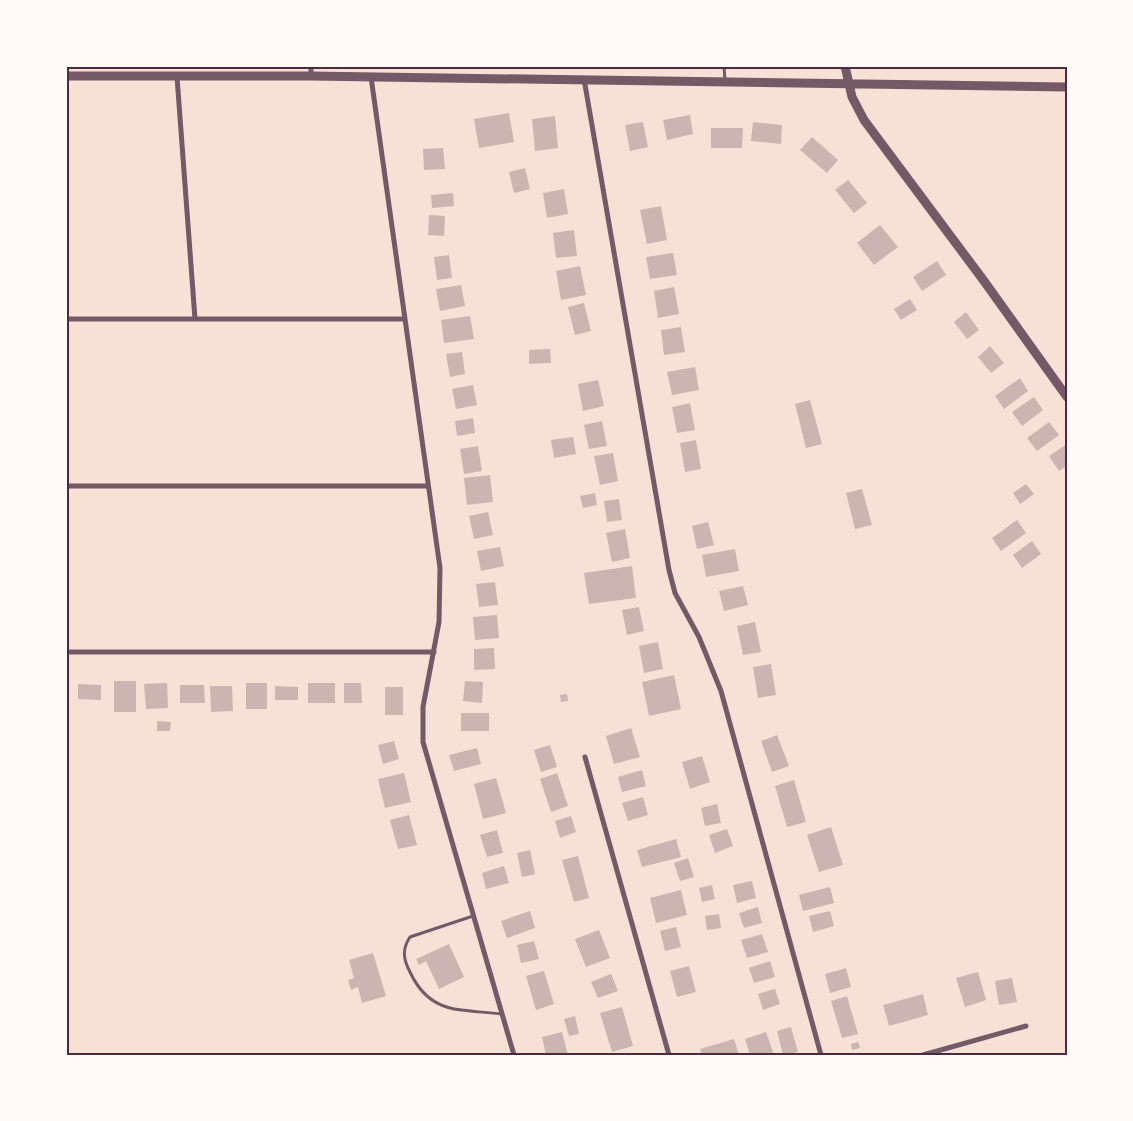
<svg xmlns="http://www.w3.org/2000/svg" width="1133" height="1121" viewBox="0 0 1133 1121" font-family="Manrope,sans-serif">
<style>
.building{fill:#ccb4b1}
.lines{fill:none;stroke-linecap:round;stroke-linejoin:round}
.service{stroke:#755966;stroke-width:3}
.minor{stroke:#755966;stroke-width:5}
.tertiary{stroke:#755966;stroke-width:9}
.neatline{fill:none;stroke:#4a2c40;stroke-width:2}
</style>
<rect width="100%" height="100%" fill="#f7e1d7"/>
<path class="building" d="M509 113 514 142 479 148 474 119Z
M690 115 693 134 667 140 663 120Z
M555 116 558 148 535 151 532 119Z
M643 122 648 147 630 151 625 125Z
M753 122 782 125 781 144 751 141Z
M711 128H743L742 148H711Z
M812 137 838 160 827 173 800 150Z
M443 148 445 169 424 170 423 149Z
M525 168 530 189 514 193 509 172Z
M848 180 867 203 854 213 835 190Z
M564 189 568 214 547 218 543 193Z
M453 193 454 206 432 208 431 195Z
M661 206 667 240 647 244 640 210Z
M429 215 445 216 444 236 428 235Z
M880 225 898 247 874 265 857 243Z
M574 230 577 256 556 258 553 233Z
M673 253 677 275 650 279 646 257Z
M449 255 452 278 437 280 434 257Z
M937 261 946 275 922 291 913 277Z
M580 266 586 295 561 300 556 271Z
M461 285 465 306 440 311 436 289Z
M674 287 679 314 658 318 654 291Z
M910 299 917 310 901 320 894 309Z
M584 303 591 331 575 335 568 307Z
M966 312 979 330 967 339 954 322Z
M470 316 474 339 444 343 441 320Z
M681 327 685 352 664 355 661 330Z
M990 346 1004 363 991 373 978 357Z
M550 349 551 363 529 364V350Z
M462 352 465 374 450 377 446 354Z
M695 367 699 390 672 395 667 372Z
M1020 378 1028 391 1004 409 995 396Z
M598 380 604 406 583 411 578 384Z
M473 385 477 405 456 409 452 389Z
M1034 397 1043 410 1022 426 1012 412Z
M810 400 822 444 806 448 795 404Z
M690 403 695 430 677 433 672 407Z
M473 418 475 433 457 436 455 421Z
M602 421 607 446 589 449 584 425Z
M1049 422 1059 435 1037 451 1027 438Z
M573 437 576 454 554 458 551 440Z
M696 440 701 469 685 472 680 443Z
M1067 444V466L1059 471 1049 456Z
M478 446 482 471 464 474 460 449Z
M613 453 618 481 600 485 594 456Z
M490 475 493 502 467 505 464 478Z
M1026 484 1034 494 1020 504 1013 493Z
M862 489 872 525 855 529 846 493Z
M595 493 597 505 583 508 580 496Z
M619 499 622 520 607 522 604 501Z
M488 512 493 535 474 539 469 516Z
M1017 520 1026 533 1001 551 992 538Z
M708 522 714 545 697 549 692 526Z
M625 529 630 558 612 562 606 533Z
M1032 541 1041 554 1022 568 1013 555Z
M500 547 504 566 481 571 477 551Z
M735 549 739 571 706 577 702 555Z
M632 566 636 598 589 604 584 573Z
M495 582 498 605 479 607 476 584Z
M743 586 748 605 724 611 719 591Z
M639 607 644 631 627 635 622 610Z
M497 615 499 638 475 640 473 617Z
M755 622 761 652 743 655 737 626Z
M658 642 663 669 644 673 639 646Z
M494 648 495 669 474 670V649Z
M771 664 776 695 758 698 753 667Z
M674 675 681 709 649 716 642 682Z
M114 681H136V712H114Z
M465 681 483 682 482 703 463 701Z
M167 683 168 708 146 709 144 684Z
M246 683H267V709H246Z
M308 683H335V703H308Z
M344 683H361L362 703H344Z
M78 684 101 685V700L78 699Z
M180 685H204L205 703H180Z
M210 686H232L233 711 211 712Z
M275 686 298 687V700H275Z
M385 687H403V715H385Z
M567 694 568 701 561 702 560 695Z
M461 713H489V731H461Z
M157 721 171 722 170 731H157Z
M631 728 640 757 614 764 606 736Z
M777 735 789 766 772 772 761 741Z
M394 741 399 759 383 764 378 745Z
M550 745 557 767 541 772 534 750Z
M477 748 481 764 454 771 449 755Z
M702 756 710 782 690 789 682 762Z
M642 770 646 786 622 792 618 777Z
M404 773 411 802 385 808 378 779Z
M557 773 568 806 551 812 540 779Z
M496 778 506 813 483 819 474 784Z
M794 780 806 822 787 827 775 786Z
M643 797 648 815 628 821 622 803Z
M717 804 721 823 705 826 701 808Z
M409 815 417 845 398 849 390 820Z
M571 816 576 832 560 838 555 821Z
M831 827 843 865 819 872 807 835Z
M727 829 733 846 715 853 709 835Z
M497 830 503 853 487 857 480 835Z
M676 839 681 857 642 867 637 850Z
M530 850 535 874 522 877 517 853Z
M578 856 589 898 574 902 562 860Z
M688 858 694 877 680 881 674 863Z
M504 866 509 883 486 889 482 873Z
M752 881 756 898 737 903 733 885Z
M712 885 715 899 702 902 699 888Z
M830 887 834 903 803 911 799 895Z
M681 890 687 915 656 923 650 898Z
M758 907 762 923 744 928 739 913Z
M530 911 535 928 507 938 501 921Z
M830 911 834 926 813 932 809 916Z
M719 914 721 928 707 930 705 916Z
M676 927 681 947 665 951 660 931Z
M599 930 610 958 586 967 575 939Z
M762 934 768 952 747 958 741 940Z
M534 941 539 959 521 963 517 945Z
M449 944 464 977 439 989 426 961 419 965 416 959Z
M373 953 386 996 362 1003 358 987 351 990 348 980 354 978 349 960Z
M770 961 775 977 754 983 749 968Z
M689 966 696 992 677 997 670 971Z
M846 968 851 987 830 993 825 974Z
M544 971 554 1004 536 1010 526 976Z
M978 972 986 1000 965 1007 956 978Z
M611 974 618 991 598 998 591 982Z
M1012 978 1017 1002 999 1005 995 981Z
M775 989 780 1004 763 1010 758 994Z
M923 994 928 1015 889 1026 883 1005Z
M847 996 858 1034 842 1038 831 1001Z
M622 1007 633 1046 612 1052 600 1013Z
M575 1016 579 1034 569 1036 564 1019Z
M791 1027 798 1052 783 1055 777 1031Z
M562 1032 568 1055H546L542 1037Z
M766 1032 774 1055H750L745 1039Z
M734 1039 739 1055H702L700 1049Z
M858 1042 860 1048 852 1050 851 1044Z"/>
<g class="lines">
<path class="service" d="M724 66 725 82
M473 916 410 937C402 949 403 959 410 972 430 1015 460 1009 502 1014"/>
<path class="minor" d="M311 76V66
M177 77 195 319
M371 77 440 568 439 622 423 707V742L514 1055
M584 79 669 570 675 593 699 637 721 691 821 1055
M66 319H404
M66 486H428
M66 652H434
M585 757 669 1055
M923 1055 1026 1026"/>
<path class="tertiary" d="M845 66 852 97 864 120 984 281 1067 397
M66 76H311L1067 87"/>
</g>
<rect width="1133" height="1121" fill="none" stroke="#fffaf5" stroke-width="135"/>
<rect x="68" y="68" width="998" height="986" class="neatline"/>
</svg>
